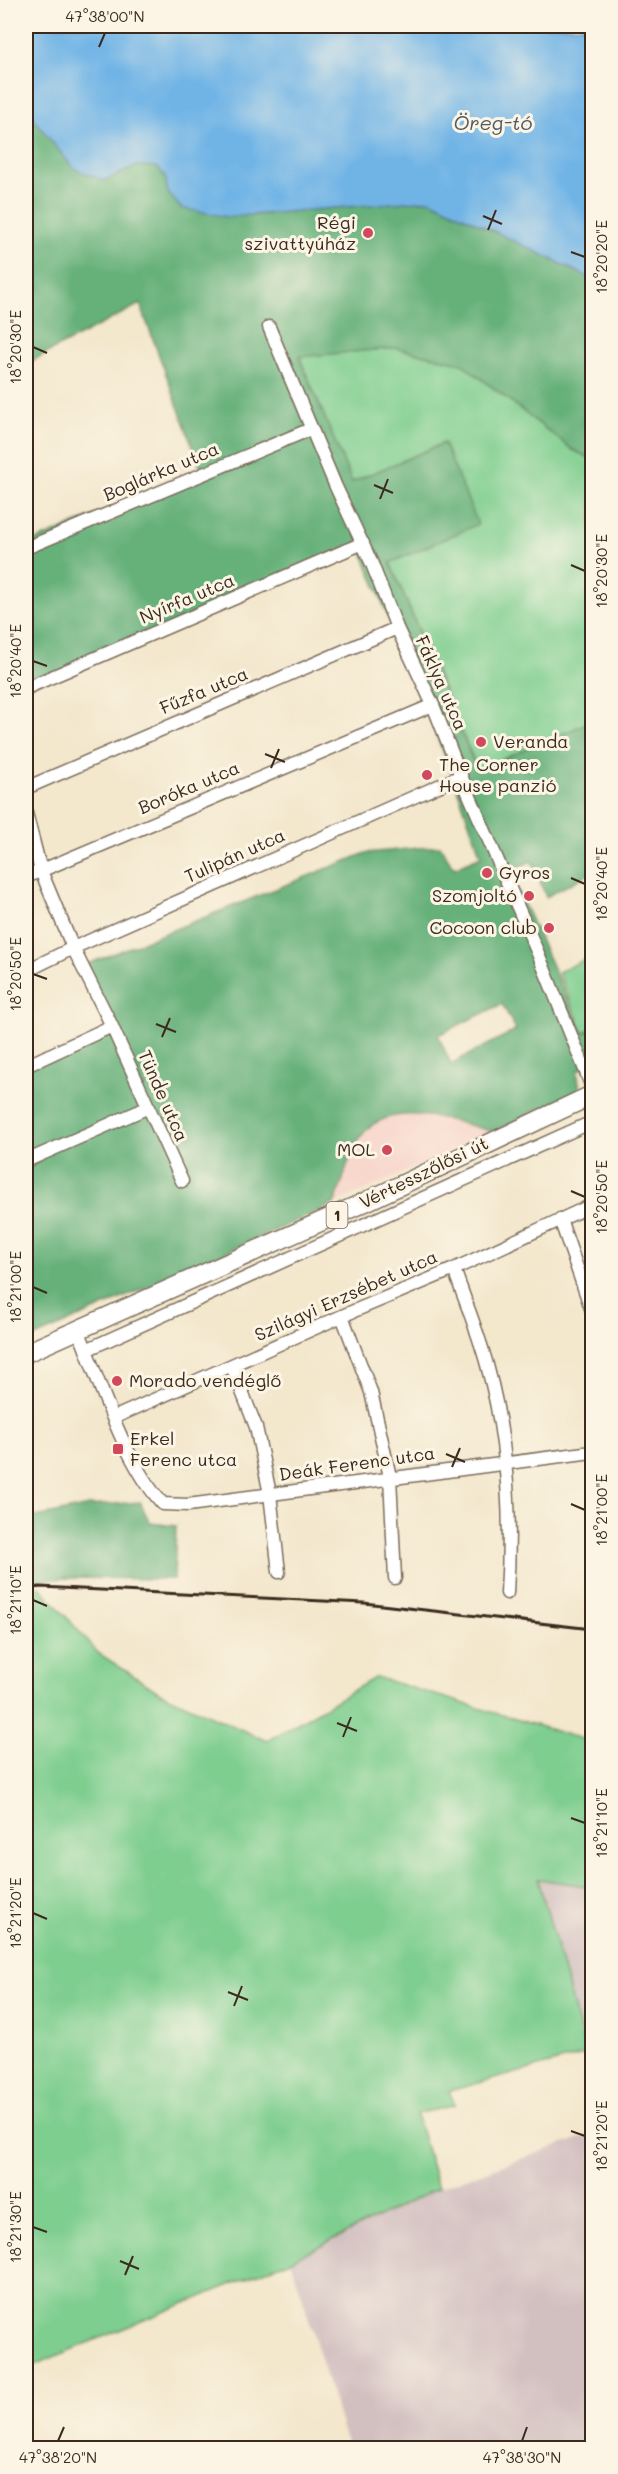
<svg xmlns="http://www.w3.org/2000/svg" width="618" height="2474" viewBox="0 0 618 2474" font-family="Mali,sans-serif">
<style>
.built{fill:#f7d1c8}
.industrial{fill:#d2bfc0}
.green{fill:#7ece8f;stroke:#5c7c56;stroke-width:1.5}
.forest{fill:#66b17a;stroke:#506e4c;stroke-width:1.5;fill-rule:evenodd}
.water{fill:#70b4e6;stroke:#566f82;stroke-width:1.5}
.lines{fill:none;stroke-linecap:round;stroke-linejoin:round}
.street-casing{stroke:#7b6c5b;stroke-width:15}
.primary-casing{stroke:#7b6c5b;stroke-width:21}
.street{stroke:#fff;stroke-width:12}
.primary{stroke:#fff;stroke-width:18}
.rail{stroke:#3b2a1e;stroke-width:3}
.ticks{fill:none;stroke:#3b2a1e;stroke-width:2}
.poi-dot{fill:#d1495b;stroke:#fcf5e5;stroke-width:2}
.labels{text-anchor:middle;stroke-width:6;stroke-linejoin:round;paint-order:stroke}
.shield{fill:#fcf5e5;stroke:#75675a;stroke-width:1.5}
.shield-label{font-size:16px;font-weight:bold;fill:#3b2a1e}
.poi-label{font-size:18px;fill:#3b2a1e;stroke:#fcf5e5;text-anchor:start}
.street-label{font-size:18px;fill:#3b2a1e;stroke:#fcf5e5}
.water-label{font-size:20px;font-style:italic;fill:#4e5a64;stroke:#fcf5e5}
.neatline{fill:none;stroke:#3b2a1e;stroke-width:2}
.ticks-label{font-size:15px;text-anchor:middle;fill:#3b2a1e}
</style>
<rect width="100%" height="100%" fill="#fcf5e5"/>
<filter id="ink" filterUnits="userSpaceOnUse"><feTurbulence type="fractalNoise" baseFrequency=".0167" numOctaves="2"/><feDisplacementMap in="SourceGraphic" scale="12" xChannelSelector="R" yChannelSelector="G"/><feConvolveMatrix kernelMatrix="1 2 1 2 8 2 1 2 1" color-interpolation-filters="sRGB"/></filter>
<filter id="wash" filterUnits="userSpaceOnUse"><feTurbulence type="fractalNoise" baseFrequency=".008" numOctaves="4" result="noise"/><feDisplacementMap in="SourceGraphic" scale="24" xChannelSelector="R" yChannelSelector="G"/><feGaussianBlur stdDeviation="1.35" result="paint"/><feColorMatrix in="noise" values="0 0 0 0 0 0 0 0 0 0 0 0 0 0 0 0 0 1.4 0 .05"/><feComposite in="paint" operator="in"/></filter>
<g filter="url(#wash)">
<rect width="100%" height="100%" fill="#f3e7cc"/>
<path class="built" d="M420 1115 452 1120 493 1132 334 1204 353 1153 362 1135 379 1121 392 1117Z"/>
<path class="industrial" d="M538 1879 592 1887V2047L584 2046Z
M592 2134V2448H348L291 2260 438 2188Z"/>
<path class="green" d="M396 348 461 363 573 450 592 459V721L478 770 390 562 444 443 352 482 299 356Z
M592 956V1028L584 1033 558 972Z
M40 1587 98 1653 160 1693 267 1741 376 1677 592 1742V1887L538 1879 587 2054 449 2091 455 2105 416 2114 438 2188 291 2260 29 2367 26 2373V1589Z"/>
<path class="forest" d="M26 102 35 121 104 181 137 166 157 167 165 176 168 193 227 217 430 200 592 279V459L573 450 461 363 396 348 299 357 352 482 444 443 478 524 390 563 477 770 592 721V872L546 897 532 861 509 871 583 1034 592 1030V1064L577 1071 580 1089 493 1132C457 1121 390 1098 362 1135 347 1155 344 1182 334 1204L26 1341V1067L110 1032 80 967 366 853 440 846 454 868 481 856 452 774 358 542 26 688V545L201 469 140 304 26 364ZM502 1004 516 1030 451 1064 438 1035Z
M140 1502 150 1523 176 1526 174 1579 64 1578 26 1582V1519L89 1506Z"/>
<path class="water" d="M26 26H592V279L430 200 227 217 181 208 168 193 165 176 157 167 137 166 104 181 73 168 35 121 26 102Z"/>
</g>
<g filter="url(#ink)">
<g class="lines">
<defs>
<path id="street" d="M269 327 336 487 372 564 397 628 433 705 461 776 537 951 592 1087
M26 548 311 429
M26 688 363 543
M26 788 397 628
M26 813 41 871 73 948 109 1020 182 1181
M26 877 433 705
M26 971 73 948 461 776
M26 1066 112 1026
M26 1161 149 1107
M560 1219 592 1311
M454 1269C465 1301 478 1332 487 1365 508 1440 512 1516 507 1593
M342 1316 371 1392 390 1477 395 1578
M78 1329C99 1381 125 1464 163 1504L188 1505 592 1452
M86 1350 592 1122
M232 1366 256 1427 270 1494 279 1572
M113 1418 342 1316 454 1269 592 1205"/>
<path id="primary" d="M26 1353 365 1202 592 1095"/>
</defs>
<use href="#street" class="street-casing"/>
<use href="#primary" class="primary-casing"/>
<use href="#street" class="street"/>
<use href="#primary" class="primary"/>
<path class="rail" d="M26 1589 40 1587 364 1603 592 1629"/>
</g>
</g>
<path class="ticks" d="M99 47 105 33M483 216 502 224M488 230 496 210M571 252 585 257M33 347 47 353M374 485 393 493M380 499 388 479M571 565 585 571M33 661 47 666M265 754 285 762M271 768 279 749M571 878 585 884M33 974 47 979M156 1024 176 1032M162 1037 170 1018M571 1191 585 1197M33 1287 47 1293M446 1454 465 1462M452 1467 460 1448M571 1504 585 1510M33 1600 47 1606M337 1723 357 1731M343 1737 351 1717M571 1818 585 1823M33 1913 47 1919M228 1992 248 2000M234 2006 242 1986M571 2131 585 2136M33 2227 47 2232M120 2261 139 2269M125 2275 133 2256M58 2441 64 2427M522 2441 527 2427"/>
<g class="poi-dot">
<circle cx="368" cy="233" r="6"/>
<circle cx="481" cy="742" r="6"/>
<circle cx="427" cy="775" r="6"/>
<circle cx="487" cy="873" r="6"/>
<circle cx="529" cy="896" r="6"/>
<circle cx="549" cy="928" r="6"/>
<circle cx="387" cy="1150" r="6"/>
<circle cx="117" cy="1381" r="6"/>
<rect x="112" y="1443" width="12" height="12" rx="3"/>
</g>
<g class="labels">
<rect class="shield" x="326.5" y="1202" width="21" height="26" rx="4.5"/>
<g class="shield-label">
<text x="337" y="1221">1</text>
</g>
<g class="poi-label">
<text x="356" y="229" text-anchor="end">Régi<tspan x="356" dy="21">szivattyúház</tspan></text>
<text x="493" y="748">Veranda</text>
<text x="439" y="771">The Corner<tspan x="439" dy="21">House panzió</tspan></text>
<text x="499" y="879">Gyros</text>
<text x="517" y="902" text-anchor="end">Szomjoltó</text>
<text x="537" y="934" text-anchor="end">Cocoon club</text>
<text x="375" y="1156" text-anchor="end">MOL</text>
<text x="129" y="1387">Morado vendéglő</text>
<text x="130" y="1445">Erkel<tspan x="130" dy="21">Ferenc utca</tspan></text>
</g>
<g class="street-label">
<text transform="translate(161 472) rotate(-23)" y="6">Boglárka utca</text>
<text transform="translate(187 599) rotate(-23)" y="6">Nyírfa utca</text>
<text transform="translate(441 683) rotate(66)" y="6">Fáklya utca</text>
<text transform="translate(204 691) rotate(-23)" y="6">Fűzfa utca</text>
<text transform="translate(189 788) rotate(-23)" y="6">Boróka utca</text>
<text transform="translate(235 856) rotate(-24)" y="6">Tulipán utca</text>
<text transform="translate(163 1096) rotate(66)" y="6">Tünde utca</text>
<text transform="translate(424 1173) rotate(-26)" y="6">Vértesszőlősi út</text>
<text transform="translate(346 1296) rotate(-24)" y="6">Szilágyi Erzsébet utca</text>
<text transform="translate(357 1464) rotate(-8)" y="6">Deák Ferenc utca</text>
</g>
<g class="water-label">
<text x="493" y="130">Öreg-tó</text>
</g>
</g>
<rect width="618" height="2474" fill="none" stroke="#fcf5e5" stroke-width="66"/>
<rect x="33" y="33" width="552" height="2408" class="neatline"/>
<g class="ticks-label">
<text x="105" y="22">47°38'00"N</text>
<text transform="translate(602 257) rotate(-90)" y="5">18°20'20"E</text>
<text transform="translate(16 347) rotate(-90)" y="5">18°20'30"E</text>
<text transform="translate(602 571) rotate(-90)" y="5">18°20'30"E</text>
<text transform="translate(16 661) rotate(-90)" y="5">18°20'40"E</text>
<text transform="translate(602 884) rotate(-90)" y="5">18°20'40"E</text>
<text transform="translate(16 974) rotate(-90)" y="5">18°20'50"E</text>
<text transform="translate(602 1197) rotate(-90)" y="5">18°20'50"E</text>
<text transform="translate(16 1287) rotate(-90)" y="5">18°21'00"E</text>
<text transform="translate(602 1510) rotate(-90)" y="5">18°21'00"E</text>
<text transform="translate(16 1600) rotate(-90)" y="5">18°21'10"E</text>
<text transform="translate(602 1823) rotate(-90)" y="5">18°21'10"E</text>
<text transform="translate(16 1913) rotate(-90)" y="5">18°21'20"E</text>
<text transform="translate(602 2136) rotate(-90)" y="5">18°21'20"E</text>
<text transform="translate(16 2227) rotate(-90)" y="5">18°21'30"E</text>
<text x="58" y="2463">47°38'20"N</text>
<text x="522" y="2463">47°38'30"N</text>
</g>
</svg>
